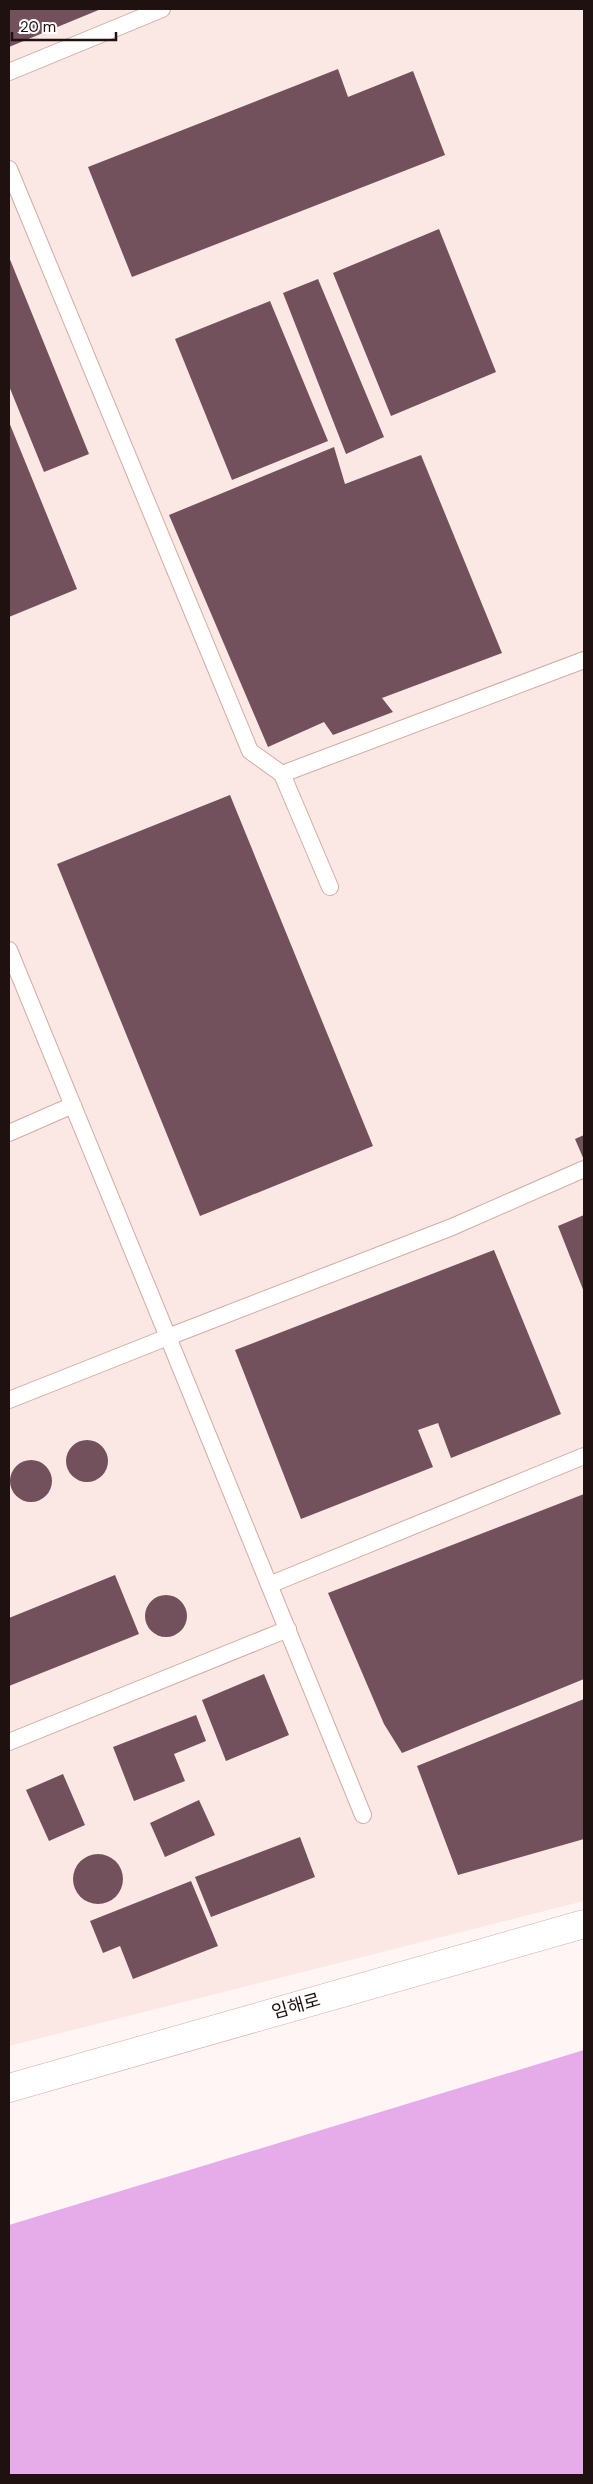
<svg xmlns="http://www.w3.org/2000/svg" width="593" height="2484" viewBox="0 0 593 2484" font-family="'DM Sans','Noto Sans KR',sans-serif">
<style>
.built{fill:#fbe7e3}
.water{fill:#e6acea}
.building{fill:#72515c}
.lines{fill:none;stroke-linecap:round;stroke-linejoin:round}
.service-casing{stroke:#d2aca4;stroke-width:18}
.tertiary-casing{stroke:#d2aca4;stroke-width:29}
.service{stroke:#fff;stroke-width:16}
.tertiary{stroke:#fff;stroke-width:28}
.labels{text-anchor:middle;stroke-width:5;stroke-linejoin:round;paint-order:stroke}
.street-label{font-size:18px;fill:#1f110f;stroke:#fff}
</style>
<rect width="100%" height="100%" fill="#fef5f4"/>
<path class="built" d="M9 9H584V1901L9 2046Z"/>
<path class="water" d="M584 2050V2475H9V2225Z"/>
<path class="building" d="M9 9H101L9 47Z
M338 69 348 97 413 71 445 155 132 277 88 167Z
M439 229 496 372 391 416 333 273Z
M9 257 89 454 44 472 9 386Z
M318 279 384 437 346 454 283 293Z
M270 301 328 441 232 480 175 339Z
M9 422 77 589 9 617Z
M334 447 345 484 421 455 502 653 382 698 393 712 333 735 324 722 268 747 169 515Z
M230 795 373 1146 200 1216 57 864Z
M584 1135V1160L575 1139Z
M584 1215V1292L558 1226Z
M494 1250 561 1414 451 1458 438 1423 418 1430 433 1467 301 1519 235 1350Z
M66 1461a21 21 0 1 1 42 0a21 21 0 1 1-42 0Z
M10 1481a21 21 0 1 1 42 0a21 21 0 1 1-42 0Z
M584 1494V1679L402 1753 384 1724 328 1593Z
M115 1575 139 1634 9 1686V1618Z
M145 1616a21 21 0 1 1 42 0a21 21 0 1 1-42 0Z
M264 1674 289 1735 226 1761 202 1700Z
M584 1699V1839L458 1875 417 1766Z
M196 1715 206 1741 174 1754 185 1781 134 1801 113 1747Z
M63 1774 85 1825 49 1841 26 1790Z
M199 1800 215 1835 165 1857 150 1823Z
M300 1837 315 1877 211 1917 195 1877Z
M73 1879a25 25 0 1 1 50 0a25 25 0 1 1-50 0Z
M191 1881 218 1946 133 1979 120 1946 103 1953 90 1921Z"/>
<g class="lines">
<defs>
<path id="service" d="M9 72 162 9
M9 169 250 751 282 774 330 887
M282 774 584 660
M9 950 168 1337 9 1400
M9 1133 73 1105
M269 1585 584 1456
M9 1742 288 1629
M363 1815 168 1337 452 1227 584 1169"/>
<path id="tertiary" d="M9 2088 584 1924"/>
</defs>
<use href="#service" class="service-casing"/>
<use href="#tertiary" class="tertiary-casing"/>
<use href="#service" class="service"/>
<use href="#tertiary" class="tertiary"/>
</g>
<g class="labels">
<g class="street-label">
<text transform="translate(296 2006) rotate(-16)" y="6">임해로</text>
</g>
</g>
<rect width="593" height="2484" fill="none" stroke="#1f110f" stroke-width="20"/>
<path d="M12 32v8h104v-8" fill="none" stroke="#1f110f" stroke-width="2.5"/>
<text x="20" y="32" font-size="15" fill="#1f110f" stroke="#ffffff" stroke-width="4" paint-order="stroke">20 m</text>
</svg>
